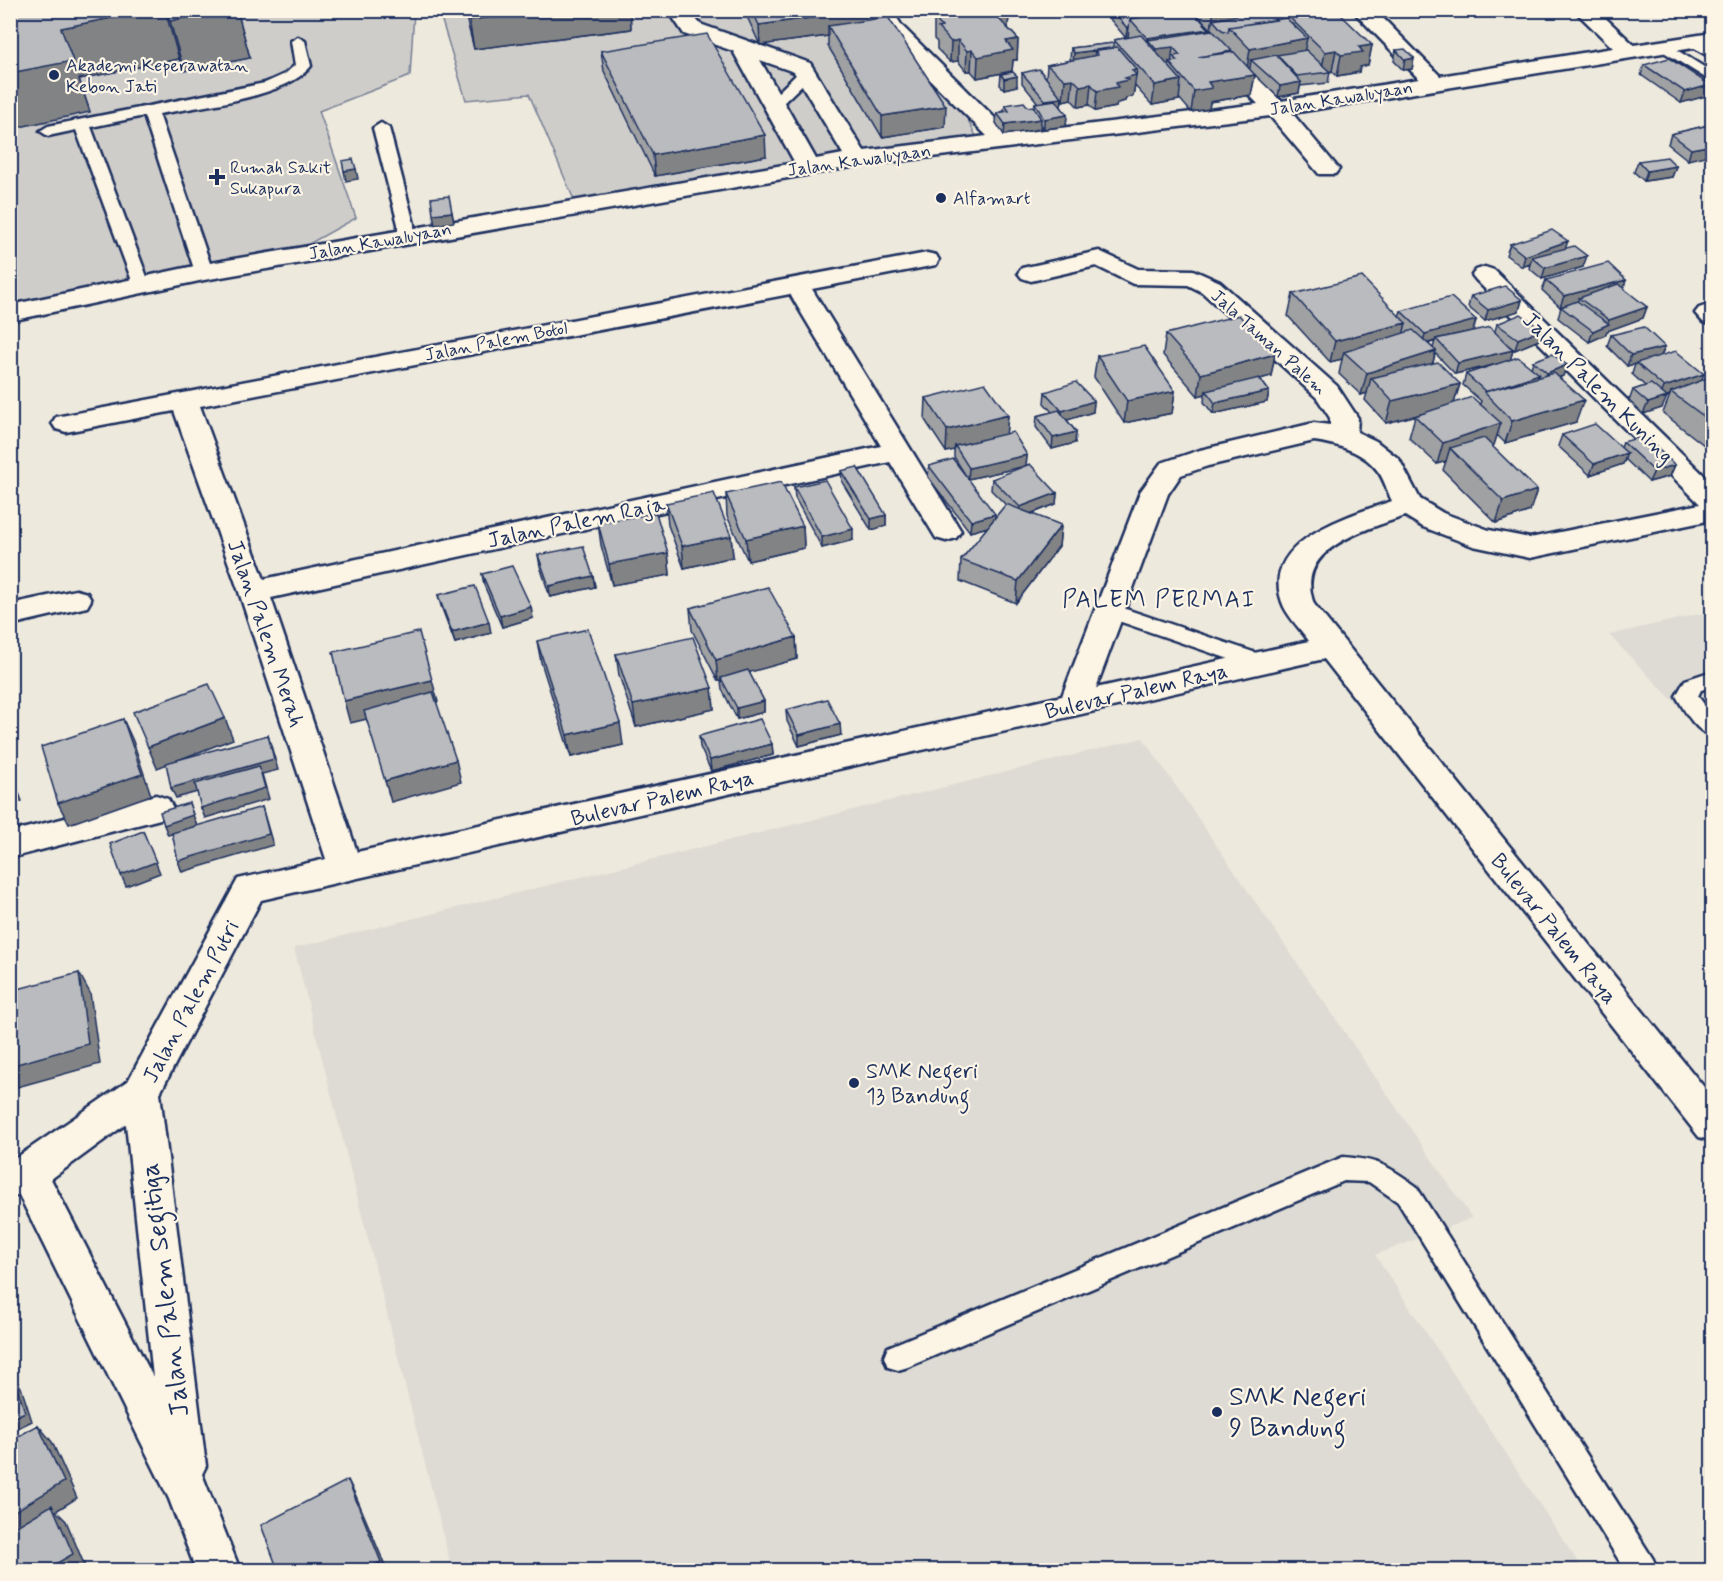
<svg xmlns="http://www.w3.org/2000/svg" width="1723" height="1581" viewBox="0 0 1723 1581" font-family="Mynerve,sans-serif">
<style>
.built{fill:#dedbd4}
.green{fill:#cfcdca;stroke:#757e94;stroke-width:1.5}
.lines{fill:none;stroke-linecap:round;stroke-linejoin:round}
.lane-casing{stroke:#1b2f5e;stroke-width:5}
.street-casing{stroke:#1b2f5e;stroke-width:5}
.lane{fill:#fcf5e5;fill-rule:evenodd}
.street{fill:#fcf5e5;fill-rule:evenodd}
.wall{fill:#a0a1a3;stroke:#1b2f5e;stroke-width:1.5;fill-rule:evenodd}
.shaded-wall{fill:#828385;stroke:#1b2f5e;stroke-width:1.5}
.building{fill:#babbbe;stroke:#1b2f5e;stroke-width:1.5}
.poi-dot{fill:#1b2f5e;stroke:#fcf5e5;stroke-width:2}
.labels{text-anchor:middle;stroke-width:4.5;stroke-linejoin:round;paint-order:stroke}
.far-poi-label{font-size:18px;fill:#1b2f5e;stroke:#fcf5e5;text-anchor:start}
.far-street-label{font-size:18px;fill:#1b2f5e;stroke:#fcf5e5}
.street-label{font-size:22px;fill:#1b2f5e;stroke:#fcf5e5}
.poi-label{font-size:22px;fill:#1b2f5e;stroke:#fcf5e5;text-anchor:start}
.neighbourhood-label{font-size:24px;letter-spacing:1.5px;fill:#1b2f5e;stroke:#fcf5e5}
.near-street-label{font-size:27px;fill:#1b2f5e;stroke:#fcf5e5}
.near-poi-label{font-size:27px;fill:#1b2f5e;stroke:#fcf5e5;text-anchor:start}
</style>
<rect width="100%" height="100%" fill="#eee9dd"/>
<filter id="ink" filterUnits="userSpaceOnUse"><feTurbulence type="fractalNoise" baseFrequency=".0167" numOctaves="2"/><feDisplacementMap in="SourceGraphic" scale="12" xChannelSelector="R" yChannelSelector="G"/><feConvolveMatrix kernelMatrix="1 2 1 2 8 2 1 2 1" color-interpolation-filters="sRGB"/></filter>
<g filter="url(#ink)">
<path class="built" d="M1712 611V741L1609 635Z
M1143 738 1472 1218 1375 1255 1583 1570H452L294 948Z"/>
<path class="green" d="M11 11H414L410 76 319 111 356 218 298 250 11 308Z
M439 11H873L961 106 977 138 574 200 529 94 466 100Z"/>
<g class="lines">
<defs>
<path id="lane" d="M298 37 305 41 311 66C286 98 199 106 159 114L213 272 210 276H198L195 272 144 116 91 127 150 285 147 289H135L76 130 48 136 40 131 48 126 265 83 285 74 295 65 291 41Z
M1694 38 1712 48V58L1689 45 1687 42Z
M1664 42 1712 72V82L1659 49 1657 46 1659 43Z
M805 69 810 71 813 74 810 77 780 106H770L767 103 770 100 800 71Z
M381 123 389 128 414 224V236L406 241 398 236V224L373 128Z
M1108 603 1268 657 1272 662 1268 667 1261 670 1101 615 1098 610 1101 605Z
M1712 671V687L1701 690 1698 696 1712 715V736C1695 731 1685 711 1676 696L1685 680Z
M1343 1157C1380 1160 1386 1165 1416 1186L1653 1559 1657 1570H1625L1398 1202 1369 1182 1344 1181 908 1367 898 1370 888 1367 884 1357 888 1347Z"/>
<path id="street" d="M668 10H689L700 24 810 63 864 151 987 136 885 35 871 10H892L902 26 1011 134 1258 104 1166 10H1189L1281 101 1419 79 1352 10H1375L1440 76 1613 48 1574 10H1597L1634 45 1712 33V45L1292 113 1339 169 1335 174H1319L1270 116 857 166 204 280 10 321V305L204 264 795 163 733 51 684 34ZM760 60 794 72 843 154 816 159Z
M1099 251 1138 269 1193 270 1220 282 1337 386 1358 418 1357 432 1376 441 1399 459 1420 499 1443 513 1489 530 1530 538 1700 504 1476 280 1472 275 1476 270 1485 267 1494 270 1712 483V520L1530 558 1473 546 1423 527 1405 516C1365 530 1293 548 1314 604L1712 1097V1141L1699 1137 1324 659 261 900 160 1093 206 1466 202 1474 240 1570H196L169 1499 19 1195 10 1198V1162L128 1081 238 879 326 859 239 592 174 411 66 432 56 429 52 423 56 417 927 253 936 255 939 260 936 265 812 289 961 531 956 538 946 541 936 538 890 462 271 598 357 852 1062 696 1140 492 1161 463 1200 450 1314 423 1330 425V418L1317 398 1202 292 1188 285 1133 284 1096 266 1031 281 1022 278 1018 273 1022 268ZM790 294 881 446 264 579 200 406ZM1314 441C1336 444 1363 451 1377 470 1384 478 1387 491 1392 501 1348 516 1255 542 1284 607 1290 619 1301 630 1309 641L1096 688 1168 494 1181 475 1208 466ZM126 1124 153 1377 51 1179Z
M1708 305 1712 306V325L1703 322 1695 313 1699 308Z
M76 590 87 593 91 600 87 607 10 625V604Z
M156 795 168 799 173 808 168 817 10 858V832Z"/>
</defs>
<use href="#lane" class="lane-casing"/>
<use href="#street" class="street-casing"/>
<use href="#lane" class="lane"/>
<use href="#street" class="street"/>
</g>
<path class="wall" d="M10 10H237L250 58 184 71 179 59 79 79 90 112Z
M464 10H630L631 29 474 49Z
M744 10H880V18L945 127 882 137 828 46V36L760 45Z
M1102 10H1172V12L1209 31 1212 30 1211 29 1193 10H1309L1273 17 1276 20 1286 18 1287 15 1372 45 1368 65 1360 67 1359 72 1337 76 1332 71H1329L1330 72 1328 83 1300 86 1299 93 1278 97 1255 75 1251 95 1210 102 1209 109 1191 112 1179 98V100L1152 105 1135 86 1133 96 1126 98 1125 101 1117 103 1116 107 1095 111 1089 105 1078 107 1071 99 1063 101 1062 100 1061 107 1067 115 1066 126 1044 129 1041 124 1040 129 1004 135 996 123 997 113 1004 111 1005 105 1028 107 1034 108 1035 103H1038L1022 83V73L1046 78 1047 65 1071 60 1070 59 1071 48 1114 43V40L1126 38 1109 18V16L1108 17Z
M1009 16 1008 28 1018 39 1017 60H1013L1012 71 977 78 971 71H966L958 61 950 62 937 49V42L934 39V18Z
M1396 50 1414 58 1412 69 1403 70 1394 61Z
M601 51 766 156 655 176 604 71Z
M1644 65 1710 85 1706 96 1681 103 1641 75Z
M1001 74 1017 86 1004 89 1000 85Z
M1713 124 1688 160 1668 144 1671 134Z
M1638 161 1676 166 1672 177 1644 181 1634 172Z
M1510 244 1565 248 1583 267 1542 279 1529 268 1530 264 1522 267 1506 255Z
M1546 280H1626L1623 289 1647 307 1643 318 1607 331 1605 335 1589 342 1558 318 1561 307 1568 305 1560 307 1542 290Z
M1293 294 1399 316 1401 311 1476 320 1473 331H1495L1497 324 1542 329 1539 340 1515 350 1508 345 1513 350 1510 360 1531 368 1533 361 1567 365 1563 376 1559 378 1576 422 1505 443 1497 435 1494 445 1492 446 1530 511 1496 523 1443 470 1446 461 1437 464 1409 438 1415 416 1421 414 1386 423 1365 400 1367 393 1361 395 1339 374 1342 359 1330 362 1288 316ZM1435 341 1433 348 1428 344ZM1435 353 1455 374 1495 365 1466 374 1463 385 1481 401 1480 404 1454 403 1460 384 1433 363Z
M1471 296 1522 300 1519 311 1485 321 1468 307Z
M1166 334 1275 354 1271 376 1260 379 1269 391 1267 402 1213 414 1204 402 1205 394 1198 396 1163 355Z
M1611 335 1661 355 1702 380 1713 376V452L1663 413 1670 395 1666 397 1662 408 1643 414 1629 401 1633 390 1645 386 1632 374 1635 364 1627 366 1607 346Z
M1097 356 1175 391 1172 413 1124 423 1094 377Z
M1045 392 1094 401 1093 412 1067 420 1076 432 1075 443 1052 449 1036 427 1037 416 1052 412 1044 403Z
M926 398 1008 415 1006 434 1027 455 1026 466 968 479 995 518 1006 505 991 490 992 479 1057 493 1056 504 1031 514 1061 525 1059 546 1016 603 960 581 961 560 988 527 970 532 928 477 929 466 968 479 954 457V450L946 452 925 420Z
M1562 435 1621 448 1623 442 1675 465 1670 476 1649 482 1625 459 1623 464 1590 475 1558 446Z
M841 471 886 515V526L871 530 842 482Z
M794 487 853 540 822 548 795 498Z
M726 494 803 526 804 548 748 561 727 516Z
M666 503 731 536 733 557 684 568 668 525Z
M598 523 668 553 670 575 612 585 601 545Z
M538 555 593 576 595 587 550 597 540 566Z
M482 574 533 618 502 627 484 585Z
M438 595 491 633 455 643 441 606Z
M690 608 796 637 797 659 749 672 764 701V712L737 719 722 689 721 681H718L692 630Z
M537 641 623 745 571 757 541 662Z
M616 654 712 688 714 709 636 727 619 675Z
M786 710 841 735 799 746 787 721Z
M699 736 772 744 773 755 711 771 700 747Z"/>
<path class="shaded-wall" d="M151 10H165L179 59 79 79 90 112 10 129V73L61 28Z
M220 10H237L250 58 184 71 170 21Z
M545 10H630L631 29 474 49 469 20Z
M867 10H880V29L828 26V36L760 45 759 25Z
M1214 10H1309L1265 18 1213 20 1211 29Z
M1009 16 1007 36 998 18Z
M1129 27 1128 38H1126L1127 28Z
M1209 29 1207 49 1173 47 1171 65 1169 62 1168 68 1154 70 1156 49 1148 40 1146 58 1145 59 1147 38Z
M1307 38 1303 58 1277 55 1276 64 1251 60 1250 68 1247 69 1250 49Z
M1018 39 1017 60H1013L1012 71 977 78 978 57 1006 41Z
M958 40V61L950 62 951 42Z
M1372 45 1368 65 1360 67 1359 72 1337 76 1341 55 1359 47Z
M1113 48 1098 55 1095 50 1094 60 1073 63 1074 53Z
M972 50 971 71H966L967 51Z
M1336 50 1332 71 1321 73 1325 52Z
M1414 58 1412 69 1403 70 1405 60Z
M1132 70H1137L1133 96 1126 98 1125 101 1117 103 1116 107 1095 111 1097 91 1116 83 1125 78Z
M1255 75 1251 95 1210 102 1209 109 1191 112 1194 91 1208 82Z
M1017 76V86L1004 89V79Z
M1073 79 1071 99 1063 101 1065 80Z
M1181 80 1179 100 1152 105 1155 85Z
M1301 82 1299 93 1278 97 1280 86Z
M1091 84 1089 105 1078 107 1080 86Z
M1710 85 1706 96 1681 103 1685 92Z
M1062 98 1061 108 1044 111 1045 100Z
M946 106 945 127 882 137V116Z
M1067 115 1066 126 1044 129V119Z
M1041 119 1040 129 1004 135 1005 124Z
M765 135 766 156 655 176 653 155Z
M1713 145V154L1688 160 1691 149Z
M1676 166 1672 177 1644 181 1647 171Z
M356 169 358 179 346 181 344 171Z
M452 212 454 222 435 225 433 214Z
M1568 241 1564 252 1532 257 1530 264 1522 267 1525 256Z
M1587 256 1583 267 1542 279 1545 268Z
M1626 280 1623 291 1579 298 1577 302 1560 307 1564 296Z
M1522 300 1519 311 1485 321 1488 310Z
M1647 307 1643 318 1607 331 1605 335 1589 342 1593 331 1607 325 1609 320Z
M1476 320 1473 331 1436 339 1435 341 1422 345 1425 334Z
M1406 323 1401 344 1344 352 1342 359 1330 362 1335 341Z
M1542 329 1539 340 1515 350 1518 339Z
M1665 347 1660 358 1627 366 1631 355Z
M1513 350 1510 361 1455 374 1458 363Z
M1436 351 1430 373 1371 378 1367 393 1361 395 1367 373Z
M1275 354 1271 376 1208 393 1206 391 1205 394 1198 396 1201 374Z
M1567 365 1563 376 1544 383 1547 373Z
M1539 374 1535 385 1487 392Z
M1704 374 1700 385 1671 392 1670 395 1660 398 1664 387Z
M1460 384 1453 406 1386 423 1392 401Z
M1175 391 1172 413 1124 423 1127 401Z
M1269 391 1267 402 1213 414 1215 403Z
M1667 397 1662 408 1643 414 1648 403Z
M1584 400 1576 422 1505 443 1512 421Z
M1094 401 1093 412 1061 422 1062 411Z
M1008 415 1006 437 955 446 954 450 946 452 947 430Z
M1501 423 1494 445 1458 457 1450 448 1446 461 1437 464 1443 443Z
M1076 432 1075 443 1052 449 1053 438Z
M1627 453 1623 464 1590 475 1594 464Z
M1027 455 1026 466 968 479 969 468Z
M1675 465 1670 476 1649 482 1654 471Z
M1537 490 1530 511 1496 523 1503 501Z
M1057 493 1056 504 1019 518 1020 507Z
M995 514V525L970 532 971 521Z
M886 515V526L871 530V519Z
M1061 525 1059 546 1016 603 1018 581Z
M803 526 804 548 748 561 746 539Z
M853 529V540L822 548V537Z
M731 536 733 557 684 568 682 546Z
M668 553 670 575 612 585 609 564Z
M593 576 595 587 550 597 549 586Z
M531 607 533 618 502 627 500 616Z
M489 622 491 633 455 643 452 632Z
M796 637 797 659 722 680 721 678V681H718L716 660Z
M432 680 438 702 350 723 344 701Z
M712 688 714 709 636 727 633 705Z
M764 701V712L737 719V708Z
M225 718 233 739 157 768 148 747Z
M123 719 133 741 151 795 69 824 58 803Z
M620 723 623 745 571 757 567 735Z
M840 724 841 735 799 746V735Z
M268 735 278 770 262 774 269 799 205 818 201 808 261 774 176 798 171 788Z
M772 744 773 755 711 771 710 760Z
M456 760 461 782 391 802 385 781Z
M10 769 22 801 10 806Z
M189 803 197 826 168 835 164 825Z
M262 807 273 845 182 872 178 861Z
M143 831 160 873 126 886 121 875Z
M79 973 90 993 100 1064 10 1089V1066Z
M14 1378 21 1387 32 1421 10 1432Z
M38 1425 52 1442 77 1498 56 1511 66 1521 86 1569 84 1570H45L10 1539V1514Z
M348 1480 356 1496 387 1570H364Z"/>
<path class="building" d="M10 10H151L61 28 73 61 10 73Z
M165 10H220L170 21Z
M467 10H545L469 20Z
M752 10H867L759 25Z
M969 10H1003L1009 16 998 18 1018 39 1006 41 1013 50 978 57 972 50 967 51 958 40 951 42 938 28 942 27 934 18Z
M1112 10H1172V11L1166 12 1168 13 1130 19 1129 27 1127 28Z
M1185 10H1192L1209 29 1147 38 1130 19Z
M1266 10 1276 20 1229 27 1228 32 1222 30 1213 20Z
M1310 10H1336L1372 45 1359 47 1363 52 1341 55 1336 50 1325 52 1287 15Z
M888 17 946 106 882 116 828 26Z
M1286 18 1307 38 1250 49 1229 27Z
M1212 30 1232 51 1198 57 1234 52 1255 75 1208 82 1212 88 1194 91 1169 62 1177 61 1173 56 1180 55 1173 47 1156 49 1148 40Z
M707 34 765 135 653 155 601 51Z
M1141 35 1181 80 1155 85 1114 40Z
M1114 43 1113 48 1074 53 1071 48Z
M1117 47 1137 70H1132L1136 75 1125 78 1128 80 1116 83 1118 87 1097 91 1091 84 1080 86 1073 79 1065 80 1047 65 1098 55 1095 50Z
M1405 49 1414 58 1405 60 1396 50Z
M1306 50 1330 72 1297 76 1277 55Z
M1276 55 1301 82 1280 86 1251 60Z
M1669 58 1710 85 1685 92 1644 65Z
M1039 69 1062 98 1045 100 1022 73Z
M1013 72 1017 76 1004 79 1001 74Z
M1056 100 1067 115 1044 119 1035 103Z
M1024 102 1028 107 1033 106 1041 119 1005 124 997 113 1009 111 1005 105Z
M1713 124V145L1691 149 1671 134Z
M1667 157 1676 166 1647 171 1638 161Z
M353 159 356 169 344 171 342 161Z
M449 196 452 212 433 214 431 198Z
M1552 230 1568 241 1525 256 1510 244Z
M1574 246 1587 256 1545 268 1532 257Z
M1608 263 1626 280 1564 296 1546 280Z
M1362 277 1406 323 1335 341 1293 294Z
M1618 284 1647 307 1609 320 1579 298Z
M1505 286 1522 300 1488 310 1471 296Z
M1451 297 1476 320 1425 334 1401 311Z
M1577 301 1609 324 1593 331 1561 307Z
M1521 314 1542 329 1518 339 1497 324Z
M1239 315 1275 354 1201 374 1166 334Z
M1490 327 1513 350 1458 363 1436 339Z
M1644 327 1665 347 1631 355 1611 335Z
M1413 330 1436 351 1367 373 1344 352Z
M1144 346 1175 391 1127 401 1097 356Z
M1676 351 1704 374 1664 387 1636 363Z
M1552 354 1567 365 1547 373 1533 361Z
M1518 357 1539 374 1486 392 1466 374Z
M1438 362 1460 384 1392 401 1371 378Z
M1554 373 1584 400 1512 421 1484 392Z
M1713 376V423L1671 392Z
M1259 378 1269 391 1215 403 1206 391Z
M1076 382 1094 401 1062 411 1045 392Z
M985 383 1008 415 947 430 926 398Z
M1651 384 1667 397 1648 403 1633 390Z
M1472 397 1501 423 1443 443 1415 416Z
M1059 410 1076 432 1053 438 1037 416Z
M1595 424 1627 453 1594 464 1562 435Z
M1013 432 1027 455 969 468 955 446Z
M1644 436 1675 465 1654 471 1623 442Z
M1484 438 1537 490 1503 501 1450 448Z
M953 459 995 514 971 521 929 466Z
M1030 464 1057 493 1020 507 992 479Z
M857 467 886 515 871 519 841 471Z
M825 480 853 529 822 537 794 487Z
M781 482 803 526 746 539 726 494Z
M714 493 731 536 682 546 666 503Z
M1006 504 1061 525 1018 581 961 560Z
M656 513 668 553 609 564 598 523Z
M583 546 593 576 549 586 538 555Z
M512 566 531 607 500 616 482 574Z
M475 586 489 622 452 632 438 595Z
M768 587 796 637 716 660 690 608Z
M588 629 620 723 567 735 537 641Z
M419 632 432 680 344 701 333 652Z
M693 637 712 688 633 705 616 654Z
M748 670 764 701 737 708 721 678Z
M209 684 225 718 148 747 133 712Z
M433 692 456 760 385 781 364 711Z
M827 699 840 724 799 735 786 710Z
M123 719 142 774 58 803 41 747Z
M760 719 772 744 710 760 699 736Z
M268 735 274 759 171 788 166 763Z
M259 766 265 788 201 808 195 784Z
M189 803 193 815 164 825 160 812Z
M262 807 269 834 178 861 172 833Z
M143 831 156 862 121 875 110 844Z
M79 973 88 1044 10 1066V991Z
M14 1378 25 1412 10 1419V1380Z
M38 1425 64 1482 10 1514V1441Z
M348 1480 381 1562 364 1570H278L261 1525Z
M52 1505 73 1554 45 1570H10V1530Z"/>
</g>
<g class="poi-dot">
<circle cx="54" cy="75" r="6"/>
<path d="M214 168h6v6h6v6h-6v6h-6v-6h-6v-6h6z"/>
<circle cx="941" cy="198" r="6"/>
<circle cx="854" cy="1083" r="6"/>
<circle cx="1217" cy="1412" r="6"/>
</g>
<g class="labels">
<g class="far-poi-label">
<text x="66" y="71">Akademi Keperawatan<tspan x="66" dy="21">Kebon Jati</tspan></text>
<text x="230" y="173">Rumah Sakit<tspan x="230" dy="21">Sukapura</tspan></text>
<text x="953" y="204">Alfamart</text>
</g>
<g class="far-street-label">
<text transform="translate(1341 98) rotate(-9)" y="6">Jalan Kawaluyaan</text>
<text transform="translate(859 160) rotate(-8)" y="6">Jalan Kawaluyaan</text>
<text transform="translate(380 241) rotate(-10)" y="6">Jalan Kawaluyaan</text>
<text transform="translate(496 341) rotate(-11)" y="6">Jalan Palem Botol</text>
<text transform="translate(1269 342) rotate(42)" y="6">Jala Taman Palem</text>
</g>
<g class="street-label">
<text transform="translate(1599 387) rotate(45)" y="8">Jalan Palem Kuning</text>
<text transform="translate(576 521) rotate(-12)" y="8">Jalan Palem Raja</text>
<text transform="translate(267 633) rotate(71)" y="8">Jalan Palem Merah</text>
<text transform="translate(1136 690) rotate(-13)" y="8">Bulevar Palem Raya</text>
<text transform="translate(662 797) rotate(-13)" y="8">Bulevar Palem Raya</text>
<text transform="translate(1555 928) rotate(51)" y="8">Bulevar Palem Raya</text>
<text transform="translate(190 1001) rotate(-62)" y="8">Jalan Palem Putri</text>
</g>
<g class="poi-label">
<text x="866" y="1078">SMK Negeri<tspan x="866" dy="25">13 Bandung</tspan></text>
</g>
<g class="neighbourhood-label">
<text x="1159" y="607">PALEM PERMAI</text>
</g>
<g class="near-street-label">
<text transform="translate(164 1290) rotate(-97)" y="9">Jalan Palem Segitiga</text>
</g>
<g class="near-poi-label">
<text x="1229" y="1405">SMK Negeri<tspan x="1229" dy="31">9 Bandung</tspan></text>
</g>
</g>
<rect width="1723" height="1581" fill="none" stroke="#fcf5e5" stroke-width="36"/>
<rect x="18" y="18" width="1687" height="1545" fill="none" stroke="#1b2f5e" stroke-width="2" filter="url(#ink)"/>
</svg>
